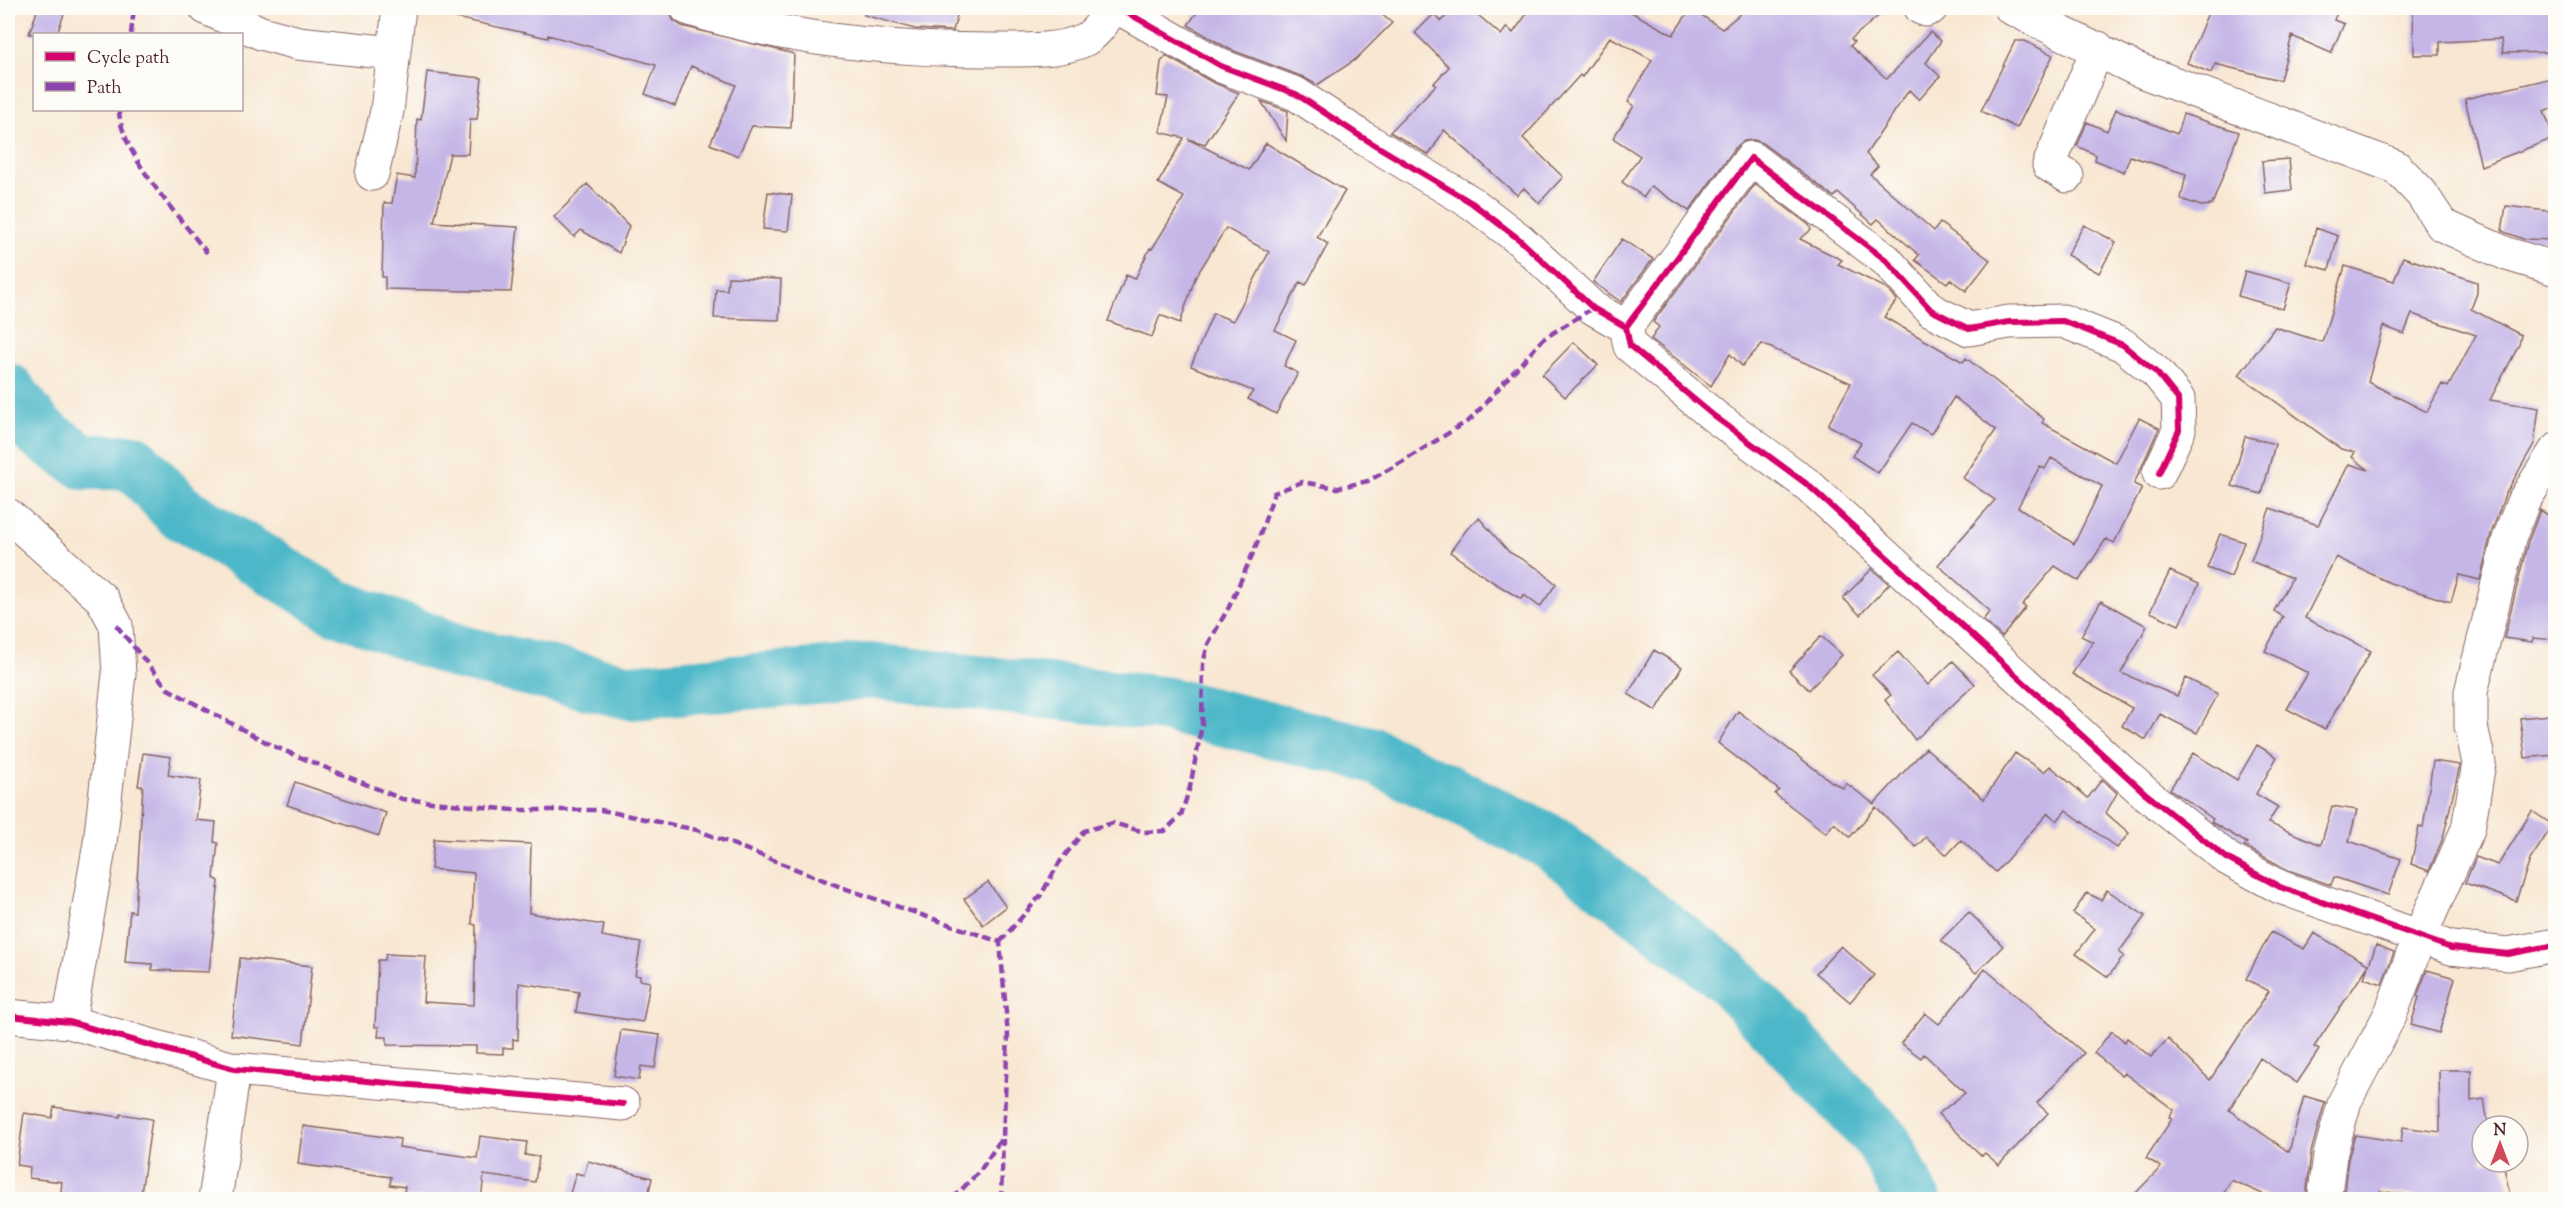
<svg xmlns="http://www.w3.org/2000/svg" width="2563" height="1207" viewBox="0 0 2563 1207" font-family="'Sorts Mill Goudy',serif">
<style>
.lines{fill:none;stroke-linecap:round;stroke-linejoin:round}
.river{stroke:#4bb7c8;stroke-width:56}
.building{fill:#c5b6e7;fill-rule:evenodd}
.minor-casing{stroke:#876565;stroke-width:35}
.minor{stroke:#fff;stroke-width:33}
.quiet{stroke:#8e44ad;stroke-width:4.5;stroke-dasharray:9 4.5;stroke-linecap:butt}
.cycleway-casing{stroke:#fdfcf7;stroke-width:10}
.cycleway{stroke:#d6006c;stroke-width:6}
</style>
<rect width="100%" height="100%" fill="#fdfcf7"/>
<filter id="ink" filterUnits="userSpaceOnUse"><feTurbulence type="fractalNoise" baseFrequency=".0167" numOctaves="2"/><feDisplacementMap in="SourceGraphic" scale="12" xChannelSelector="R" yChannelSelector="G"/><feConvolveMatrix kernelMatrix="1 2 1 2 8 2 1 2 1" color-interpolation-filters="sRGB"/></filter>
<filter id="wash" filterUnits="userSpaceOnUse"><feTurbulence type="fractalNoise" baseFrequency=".008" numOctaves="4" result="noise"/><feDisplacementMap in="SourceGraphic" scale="24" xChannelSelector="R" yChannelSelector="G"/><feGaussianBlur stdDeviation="1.35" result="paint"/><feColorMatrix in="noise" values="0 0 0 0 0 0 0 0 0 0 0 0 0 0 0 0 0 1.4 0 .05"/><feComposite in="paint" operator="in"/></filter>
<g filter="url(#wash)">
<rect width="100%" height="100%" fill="#f8e7d2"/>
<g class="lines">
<path class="river" d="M8 391 39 432 84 462H133L179 511 335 606 461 653 631 692 872 671 1164 704 1370 754 1552 843 1728 977 1883 1141 1913 1200"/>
</g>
<g id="blocks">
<path class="building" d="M38 8H66L57 34H29Z
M457 8H669L673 20 682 26 794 54 791 128 752 126 738 156 710 144 736 85 691 66 675 106 645 94 656 65 548 35V38L456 18Z
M756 8H797L795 16Z
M865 8H959L953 31 915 29 864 15Z
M1200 8H1374L1392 23 1355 60 1317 85 1303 77 1229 49 1188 25Z
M1454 8H1470L1501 35 1507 27 1513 33 1531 8H1624L1673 35 1691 8 1722 29 1747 8H1888L1851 39 1854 42 1850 46 1887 79 1930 32 1941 41 1926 63 1940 76 1919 100 1909 90 1866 154 1878 166 1870 174 1934 231 1940 223 1990 260 1966 291 1950 279 1947 283 1915 260 1919 255 1878 219 1873 224 1838 193 1834 197 1762 143 1754 140 1744 141 1736 147 1689 211 1651 186 1644 197 1622 182 1640 156 1613 138 1634 106 1628 102 1652 60 1610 37 1582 77 1580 75 1523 138 1563 177 1539 203 1524 188 1517 195 1444 130 1429 155 1390 132 1436 85 1434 83 1449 67 1415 33 1434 14 1441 21Z
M2210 8H2339L2334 20 2344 24 2331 53 2292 36 2280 80 2215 64 2211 73 2187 63Z
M2413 8H2551L2556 30V52L2503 53 2501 39 2440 42V55H2414Z
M2015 41H2025L2053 55 2017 128 1981 111Z
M1166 56 1212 82 1239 93 1205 144 1188 139 1249 170 1266 143 1345 191 1317 237 1328 244 1306 285 1300 282 1275 330 1296 340 1284 366 1298 373 1276 414 1248 399 1253 391 1191 366 1213 313 1233 321 1269 252 1226 228 1195 278 1180 323 1160 315 1152 337 1108 321 1126 275 1135 279 1150 248 1152 249 1184 197 1158 183 1184 138 1160 132 1168 97 1157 96 1161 62Z
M427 72 482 78 477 119H470L468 154H450L434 222 518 227 511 292 385 289V277H382L384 203H392L397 175 415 178 417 119 421 120Z
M2556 77V106L2544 111 2554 138 2481 166 2465 99Z
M1261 101 1288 111 1286 141Z
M2116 109 2177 134 2183 114 2239 132 2212 205 2201 206 2181 199 2186 174 2130 156 2124 172 2095 160 2096 155 2077 146 2087 122 2107 131Z
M2289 159 2292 190 2265 193 2262 161Z
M587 184 629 226 619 253 581 230 574 237 554 217Z
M1755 184 1809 225 1811 230 1800 239 1842 260 1838 264 1886 288 1897 300 1884 317 1963 362 1966 358 2044 419 2042 423 2116 463 2139 418 2159 428 2134 484 2142 488 2114 543 2106 539 2079 581 2055 566 2022 605 2026 607 2002 637 1983 620 1990 611 1938 565 1995 500 1963 478 1996 430 1954 397 1931 434 1912 423 1878 473 1852 456 1861 443 1828 425 1851 383 1762 344 1742 366 1730 354 1711 386 1651 339 1659 327 1653 322ZM2051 458 2102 486 2074 544 2018 507 2040 466 2045 469Z
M768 192 792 195 788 231 763 229Z
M2506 206 2556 212V240L2523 239 2502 231Z
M2084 225 2116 242 2099 273 2067 255Z
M2316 228 2338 236 2329 270 2307 264Z
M1622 239 1653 259 1621 302 1593 282Z
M2403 257 2477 282V293L2471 309 2521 335 2519 345 2490 400 2539 408 2534 444 2505 495 2491 534 2480 580 2459 575 2451 602 2390 583 2336 557 2305 618 2371 651 2325 729 2287 709 2308 673 2265 651 2283 617 2274 611 2292 578 2251 561 2270 508 2318 525 2349 464 2369 470 2352 457 2355 452 2341 449 2239 375 2275 327 2322 342 2345 266 2394 281ZM2412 314 2476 335 2448 387 2442 384 2427 412 2368 382 2383 326 2404 334Z
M2245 271 2291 283 2283 309 2238 296Z
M728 277 781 279 779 320 714 318 716 289 727 290Z
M1574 342 1598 365 1565 397 1542 375Z
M2245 436 2275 444 2262 494 2232 486Z
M2540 510 2556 520V640L2533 638 2532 642 2504 638 2527 545Z
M1479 518 1509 552 1539 569 1556 584 1540 607 1524 595 1521 599 1493 582 1450 552 1467 529Z
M2220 534 2244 542 2231 577 2207 568Z
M1872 569 1889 584 1860 615 1843 598Z
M2170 571 2199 584 2179 625 2150 612Z
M2101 601 2147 626 2121 673 2177 696 2186 678 2218 694 2197 733 2160 714 2146 740 2122 726 2132 708 2072 674 2093 642 2081 636Z
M1821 636 1842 655 1809 690 1789 671Z
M1654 650 1682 667 1656 711 1628 694Z
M1898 652 1928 685 1953 661 1975 684 1915 740 1885 700 1891 695 1872 675Z
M1738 711 1832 782 1843 788 1846 783 1874 804 1926 748 1984 799 2015 753 2044 772 2050 766 2088 798 2102 779 2117 793 2106 813 2129 833 2117 848 2066 810 2057 821 2048 813 1996 872 1961 840 1947 855 1926 837 1916 847 1876 807 1850 837 1834 823 1826 833 1775 794 1779 790 1718 743Z
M2549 715 2553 755 2525 758 2520 718Z
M2257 745 2277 757 2256 794 2278 807 2268 823 2321 845 2332 806 2357 810 2349 841 2401 859 2388 895 2334 877 2331 885 2288 870 2244 846 2247 843 2211 822 2213 819 2170 789 2193 753 2237 780Z
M143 753 171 757 168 775 201 780 196 820 216 822 214 842 218 843 214 878 219 881 209 972 152 970V964L125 962 130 911 135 912 143 786H138Z
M2433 761 2460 765 2443 838 2429 871 2411 864 2419 827 2423 828Z
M295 782 386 813 379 836 287 805Z
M2532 811 2553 825 2530 860 2516 901 2465 883 2476 857 2498 865Z
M434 839 531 844 529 913 604 925 602 936 641 943 635 975 640 976V980L650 982 643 1022 576 1012 579 992 519 983 518 1040 513 1039V1048H503V1054L476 1053V1046L387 1045V1037H378L379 1027H375L378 960H385L386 954 426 956 423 1002 474 1005 476 925 472 924 474 873 431 869Z
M988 882 1006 907 983 925 964 899Z
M2107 890 2145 916 2119 952 2124 956 2108 977 2076 954 2095 929 2073 913 2087 893 2101 900Z
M1969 912 2003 946 1976 973 1941 940Z
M2271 932 2304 949 2314 933 2369 965 2376 945 2394 952 2382 984 2364 978 2368 966 2314 1047 2319 1050 2297 1083 2260 1058 2229 1110 2289 1152 2304 1096 2325 1102 2311 1152 2306 1200H2276L2231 1180 2220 1200H2129L2161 1167 2146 1158 2172 1119 2169 1117 2174 1110 2124 1073 2122 1076 2094 1053 2112 1031 2125 1042 2127 1038 2151 1057 2168 1039 2210 1080 2269 991 2246 979Z
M1841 946 1874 975 1850 1002 1816 973Z
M240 958 312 966 303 1044 231 1035Z
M1985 969 2084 1053 2037 1103 2048 1113 1999 1165 1985 1153 1982 1156 1938 1114 1965 1093 1924 1054 1921 1058 1901 1043 1925 1013 1939 1024Z
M2427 970 2455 978 2439 1033 2411 1025 2419 997 2417 996Z
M621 1030 660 1035 655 1068 641 1066 639 1080 614 1076Z
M2439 1070H2471V1101L2484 1099 2488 1123V1126H2482V1162H2503L2511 1200H2445L2380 1191 2378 1200H2343L2348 1159 2355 1135 2401 1142 2403 1127 2440 1132Z
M54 1107 120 1117 121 1114 152 1119 140 1200H60L62 1182 29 1178 30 1167 17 1165 24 1113 52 1118Z
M303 1126 400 1139 399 1147 477 1158 480 1136 527 1142 525 1155 539 1157 535 1182 484 1175 481 1200 403 1197 405 1187 390 1185 391 1177 298 1164Z
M588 1161 652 1178 647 1200H568L576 1173 584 1175Z"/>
</g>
</g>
<g filter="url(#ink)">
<use href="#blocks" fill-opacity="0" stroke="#876565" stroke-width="1.5"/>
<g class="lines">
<defs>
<path id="minor" d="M206 8 261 33 298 43 393 53
M687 8C785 40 888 50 992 50 1019 50 1061 52 1086 39 1098 32 1105 19 1112 8
M1119 8 1221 66 1296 94 1360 136 1472 203 1520 240 1593 308 1626 327 1630 346 1714 416 1808 485 2145 793 2228 859 2280 887 2451 948 2508 954 2556 945
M1921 8 1926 10 1931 8
M2011 8 2136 69 2396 167 2421 193 2442 225 2507 254 2556 269
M372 174 387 111 399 8
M2067 176 2049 165 2098 48
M1626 327 1751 158 1886 260 1931 310 1969 329 2009 322 2063 321 2123 345 2157 373 2178 399 2179 430 2159 473
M8 515 102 599 116 625 119 674 100 843 69 1022
M8 1016 69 1022 234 1069 623 1104
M215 1200 234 1069
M2324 1200 2330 1155 2345 1101 2391 1013 2419 938 2468 829 2479 763 2471 726V692L2509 539 2523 502 2556 450"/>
</defs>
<use href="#minor" class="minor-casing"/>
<use href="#minor" class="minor"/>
<path class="quiet" d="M131 34 134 8
M119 110C120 154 180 217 207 253
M116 625 168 689 273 746 402 799 513 810H601L697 830 841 887 1000 942 1008 1036 1003 1136 980 1171 951 1200
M1000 942 1041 895 1059 863 1084 831 1113 823 1144 832 1165 831 1181 815 1190 787 1202 725 1203 664 1208 644 1229 607 1257 544 1274 493 1302 482 1337 488 1368 481 1402 462 1471 419 1543 339 1593 308
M1001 1200 1003 1139"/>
<defs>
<path id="cycleway" d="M1119 8 1221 66 1296 94 1360 136 1472 203 1520 240 1593 308 1626 327 1630 346 1714 416 1808 485 2145 793 2228 859 2280 887 2451 948 2508 954 2556 945
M1626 327 1751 158 1886 260 1931 310 1969 329 2009 322 2063 321 2123 345 2157 373 2178 399 2179 430 2159 473
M8 1016 69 1022 234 1069 623 1104"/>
</defs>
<use href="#cycleway" class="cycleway-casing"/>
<use href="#cycleway" class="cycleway"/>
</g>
</g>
<rect width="2563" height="1207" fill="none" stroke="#fdfcf7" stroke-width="30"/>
<rect x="33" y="33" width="210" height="78" fill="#fdfcf7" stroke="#b5a4a5" stroke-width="1.5"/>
<rect x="45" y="52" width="30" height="9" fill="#d6006c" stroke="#b5a4a5" stroke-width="1.5"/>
<text x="87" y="63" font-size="18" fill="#4a1f2b">Cycle path</text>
<rect x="45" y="82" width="30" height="9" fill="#8e44ad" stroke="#b5a4a5" stroke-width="1.5"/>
<text x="87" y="93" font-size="18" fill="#4a1f2b">Path</text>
<g transform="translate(2500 1144)"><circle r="28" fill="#fdfcf7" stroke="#b5a4a5" stroke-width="1.5"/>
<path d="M0-4.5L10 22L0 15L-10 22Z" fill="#d1495b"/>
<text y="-9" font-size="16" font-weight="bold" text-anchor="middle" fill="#4a1f2b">N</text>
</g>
</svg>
